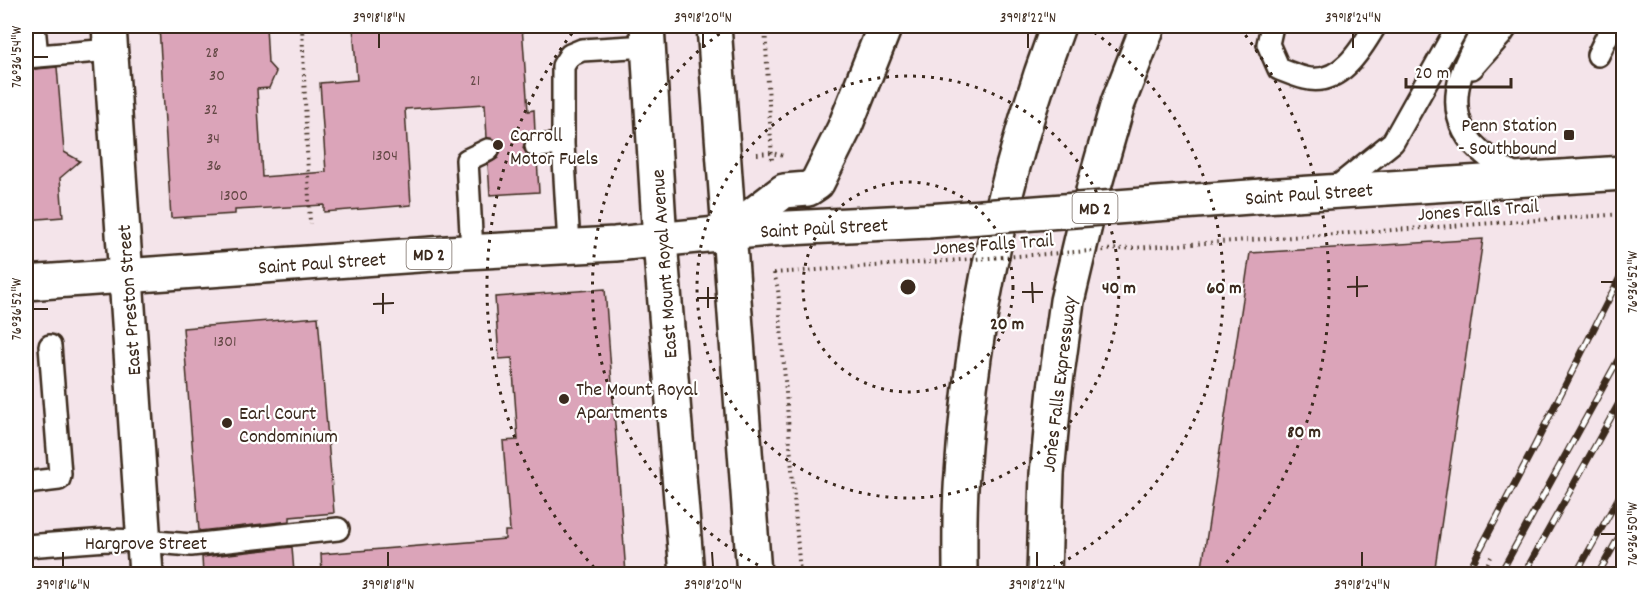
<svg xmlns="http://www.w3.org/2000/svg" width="1649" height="600" viewBox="0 0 1649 600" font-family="Dekko,sans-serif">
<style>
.building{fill:#dba4b9;stroke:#3b2a1e;stroke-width:1.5}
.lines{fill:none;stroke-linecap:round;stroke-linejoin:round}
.service-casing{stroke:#3b2a1e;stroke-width:26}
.secondary-casing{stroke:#3b2a1e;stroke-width:38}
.primary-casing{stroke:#3b2a1e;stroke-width:38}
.motorway-casing{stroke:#3b2a1e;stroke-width:38}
.path{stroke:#3b2a1e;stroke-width:4;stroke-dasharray:1.5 4.5;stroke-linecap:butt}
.service{stroke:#fff;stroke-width:21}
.secondary{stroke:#fff;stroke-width:33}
.primary{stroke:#fff;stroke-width:33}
.motorway{stroke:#fff;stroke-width:33}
.rail-casing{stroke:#3b2a1e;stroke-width:7}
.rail{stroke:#fff;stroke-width:4.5;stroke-dasharray:14;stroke-linecap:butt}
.primary-bridge-casing{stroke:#3b2a1e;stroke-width:38;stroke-linecap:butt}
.path-bridge{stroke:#3b2a1e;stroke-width:4;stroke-dasharray:1.5 4.5;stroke-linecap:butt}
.primary-bridge{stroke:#fff;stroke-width:33}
.ticks{fill:none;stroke:#3b2a1e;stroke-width:2}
.ring{fill:none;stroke:#3b2a1e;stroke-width:3;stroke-dasharray:3 6}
.poi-dot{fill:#3b2a1e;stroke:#fff;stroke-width:2}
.labels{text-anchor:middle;stroke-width:4.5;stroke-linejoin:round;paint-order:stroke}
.number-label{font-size:16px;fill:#634845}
.shield{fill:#fff;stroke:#766a62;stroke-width:1.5}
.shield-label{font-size:18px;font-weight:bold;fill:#3b2a1e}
.poi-label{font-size:20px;fill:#3b2a1e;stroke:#fff;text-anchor:start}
.street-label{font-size:20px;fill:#3b2a1e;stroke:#fff}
.centre{fill:#3b2a1e;stroke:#fff;stroke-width:3}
.ring-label{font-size:18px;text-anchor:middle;font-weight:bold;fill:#3b2a1e;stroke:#fff;stroke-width:4.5;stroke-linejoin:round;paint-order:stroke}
.neatline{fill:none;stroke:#3b2a1e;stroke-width:2}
.ticks-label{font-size:15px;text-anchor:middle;fill:#3b2a1e}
</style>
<rect width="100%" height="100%" fill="#f4e4ea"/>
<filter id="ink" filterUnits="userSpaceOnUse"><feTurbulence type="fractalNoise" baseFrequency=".0167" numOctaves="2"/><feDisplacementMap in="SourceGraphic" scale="12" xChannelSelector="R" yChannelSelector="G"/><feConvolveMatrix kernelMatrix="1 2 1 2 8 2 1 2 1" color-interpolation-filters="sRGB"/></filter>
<g filter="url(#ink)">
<path class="building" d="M159 26H266L268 63 276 72 269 88 257 89 262 177 326 172 320 83 357 80 353 26H522L528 111 534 110 535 133 529 135 525 140 523 148 530 157 537 159 539 192 490 195 488 164 498 158 501 150 496 140 487 138 485 104 405 109 411 205 324 212V205L235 210V214L171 218Z
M57 67 64 152 80 161 60 178 63 217 26 220V70Z
M1483 239 1434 574H1201L1250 253Z
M605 289 626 574H322L321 554 505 539V531H510L503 441 518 440 512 358 499 359 495 297Z
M318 317 334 513 290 517V521L199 531 183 328Z
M292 547 294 573H291V574H203L202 557Z"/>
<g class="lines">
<defs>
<path id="service" d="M34 26 37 56
M1272 26 1268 44 1279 69C1287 72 1296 76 1305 78 1339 87 1361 50 1375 26
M1485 26C1467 57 1445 95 1464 131 1474 151 1503 168 1521 179
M1598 55 1612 26
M26 57 111 50
M1472 68 1501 35 1507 26
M536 146 563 144
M1332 191 1393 142 1458 26
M569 245 563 144V66L570 55 582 50 648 46
M472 251 467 160 488 150
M26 483 59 479 60 474 50 346
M26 546 107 540 144 541 191 545 338 529"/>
<path id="secondary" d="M109 26 146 574
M647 26 660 241 687 574
M714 26 754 574"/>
<path id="primary" d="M1263 196 1624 173
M26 283 447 253 615 244 768 229 928 221"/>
<path id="motorway" d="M729 233 784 191 808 189 817 183 844 129 885 26
M960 574C960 541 959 507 962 474 972 322 1005 169 1058 26
M1044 574 1047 474 1055 389 1067 301 1094 187 1118 103 1148 26"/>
</defs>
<use href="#service" class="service-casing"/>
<use href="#secondary" class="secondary-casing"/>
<use href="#primary" class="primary-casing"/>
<use href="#motorway" class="motorway-casing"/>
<path class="path" d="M302 26 310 224
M765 26 772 161
M757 154 772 153 784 156
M774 273 778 289 800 574
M774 273 917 263
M1482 574 1491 557"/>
<use href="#service" class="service"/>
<use href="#secondary" class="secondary"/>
<use href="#primary" class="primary"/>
<use href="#motorway" class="motorway"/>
<defs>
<path id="rail" d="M1467 574 1534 447 1624 269
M1500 574 1624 349
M1524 574 1624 394
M1576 574 1624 488
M1598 574 1624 528"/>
</defs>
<use href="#rail" class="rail-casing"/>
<use href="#rail" class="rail"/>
<defs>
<path id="primary-bridge" d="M928 221 1263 196"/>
</defs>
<use href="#primary-bridge" class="primary-bridge-casing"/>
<path class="path-bridge" d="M917 263 1624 214"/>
<use href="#primary-bridge" class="primary-bridge"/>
</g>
</g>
<path class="ticks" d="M379 33V48M703 33V48M1028 33V48M1353 33V48M33 57H48M1357 276V297M1032 282 1033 303M1601 282H1616M708 287V308M1347 287 1368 286M1022 292H1043M383 293V314M697 298H718M373 304 394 303M33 309H48M1601 534H1616M63 552V567M388 552V567M712 552 713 567M1037 552V567M1362 552V567"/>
<g class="ring">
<circle cx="908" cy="287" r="105"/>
<circle cx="908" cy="287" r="211"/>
<path d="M774 573A316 316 0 0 1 729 27M1087 27A316 316 0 0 1 1042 573"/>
<path d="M600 574A421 421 0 0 1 576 28M1240 28A421 421 0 0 1 1216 574"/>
</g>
<g class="poi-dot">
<rect x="1563" y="129" width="12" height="12" rx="3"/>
<circle cx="498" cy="145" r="6"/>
<circle cx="564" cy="399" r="6"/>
<circle cx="227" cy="423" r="6"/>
</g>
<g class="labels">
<g class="number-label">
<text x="212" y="57">28</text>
<text x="217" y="80">30</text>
<text x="475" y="85">21</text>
<text x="211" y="114">32</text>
<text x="213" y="143">34</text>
<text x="385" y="160">1304</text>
<text x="214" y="170">36</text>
<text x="234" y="200">1300</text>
<text x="225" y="346">1301</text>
</g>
<g class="shield">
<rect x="1072.5" y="193" width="45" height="30" rx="4.5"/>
<rect x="406.5" y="239" width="45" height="30" rx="4.5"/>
</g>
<g class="shield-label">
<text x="1095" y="214">MD 2</text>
<text x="429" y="260">MD 2</text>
</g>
<g class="poi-label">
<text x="1557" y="131" text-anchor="end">Penn Station<tspan x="1557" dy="23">- Southbound</tspan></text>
<text x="510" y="141">Carroll<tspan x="510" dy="23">Motor Fuels</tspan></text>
<text x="576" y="395">The Mount Royal<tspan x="576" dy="23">Apartments</tspan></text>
<text x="239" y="419">Earl Court<tspan x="239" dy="23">Condominium</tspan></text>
</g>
<g class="street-label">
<text transform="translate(1309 193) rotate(-4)" y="7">Saint Paul Street</text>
<text transform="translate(1478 209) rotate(-4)" y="7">Jones Falls Trail</text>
<text transform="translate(824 227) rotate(-3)" y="7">Saint Paul Street</text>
<text transform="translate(993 243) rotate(-4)" y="7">Jones Falls Trail</text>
<text transform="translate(322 262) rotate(-4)" y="7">Saint Paul Street</text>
<text transform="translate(663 264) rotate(-94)" y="7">East Mount Royal Avenue</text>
<text transform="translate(128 300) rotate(-94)" y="7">East Preston Street</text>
<text transform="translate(1058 384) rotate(-83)" y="7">Jones Falls Expressway</text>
<text x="146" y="549">Hargrove Street</text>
</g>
</g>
<circle cx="908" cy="287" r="9" class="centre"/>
<g class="ring-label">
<text x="1119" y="293">40 m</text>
<text x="1224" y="293">60 m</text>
<text x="1007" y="329">20 m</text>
<text x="1304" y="437">80 m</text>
</g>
<rect width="1649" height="600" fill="none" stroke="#fff" stroke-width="66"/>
<path d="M1406 78v9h105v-9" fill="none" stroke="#3b2a1e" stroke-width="3"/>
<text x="1415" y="78" font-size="18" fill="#3b2a1e" stroke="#ffffff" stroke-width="4.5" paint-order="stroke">20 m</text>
<rect x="33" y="33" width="1583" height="534" class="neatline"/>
<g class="ticks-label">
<text x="379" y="22">39°18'18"N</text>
<text x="703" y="22">39°18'20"N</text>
<text x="1028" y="22">39°18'22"N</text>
<text x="1353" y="22">39°18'24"N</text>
<text transform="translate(16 57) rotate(-90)" y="5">76°36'54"W</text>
<text transform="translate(1632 282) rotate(-90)" y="5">76°36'52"W</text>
<text transform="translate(16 309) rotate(-90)" y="5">76°36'52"W</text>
<text transform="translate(1632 534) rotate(-90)" y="5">76°36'50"W</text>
<text x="63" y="589">39°18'16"N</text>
<text x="388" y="589">39°18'18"N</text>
<text x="713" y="589">39°18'20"N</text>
<text x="1037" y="589">39°18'22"N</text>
<text x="1362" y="589">39°18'24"N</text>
</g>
</svg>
